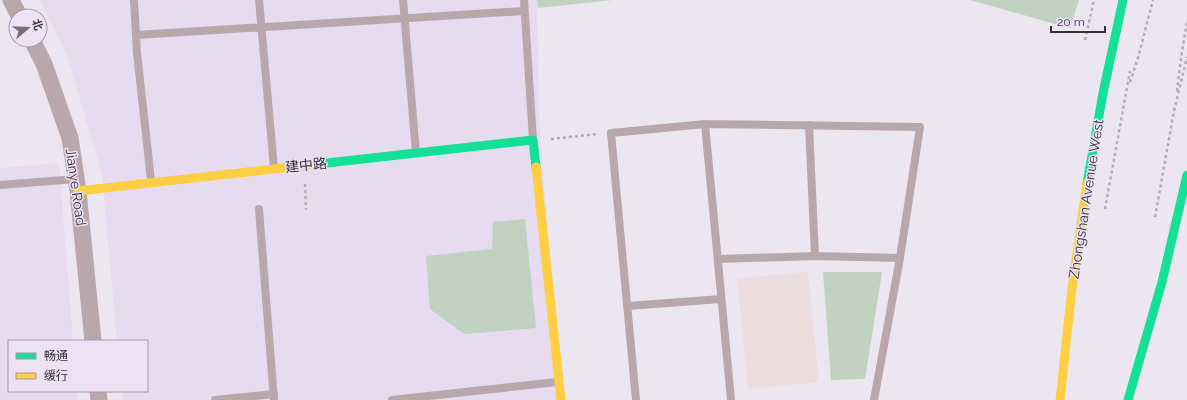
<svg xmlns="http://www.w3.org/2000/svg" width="1187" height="400" viewBox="0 0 1187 400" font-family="Raleway,'Noto Sans SC',sans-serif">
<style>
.built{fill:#e6dbef}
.industrial{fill:#eedddf}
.green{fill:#c1d2c1}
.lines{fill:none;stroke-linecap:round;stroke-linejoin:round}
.path{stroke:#b6aab0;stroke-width:2.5;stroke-dasharray:3 3;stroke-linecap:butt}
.lane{stroke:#baa7ac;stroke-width:8}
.street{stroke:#baa7ac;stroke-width:17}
.fast{stroke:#16e098;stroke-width:9}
.slow{stroke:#ffcf43;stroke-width:9}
.labels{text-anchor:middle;stroke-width:3;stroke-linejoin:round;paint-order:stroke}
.street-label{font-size:14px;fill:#353038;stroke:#ede1f6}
</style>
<rect width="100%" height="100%" fill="#ece6f1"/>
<path class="built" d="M40 0H537L540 133 561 400H122V391H147V341H117L102 175 68 58Z
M59 163 73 341H9V391H77V400H0V168Z"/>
<path class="industrial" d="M808 272 819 382 748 389 737 278Z"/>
<path class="green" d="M537 0H613L538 8Z
M970 0H1079L1070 28Z
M525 219 536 328 464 334 430 309 426 256 492 249 493 222Z
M823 272H882L865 379 831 380Z"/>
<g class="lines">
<path class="path" d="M1085 40 1094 0
M1130 82 1138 58 1153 0
M1177 91 1181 58 1187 22
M551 139 598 134
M305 184 306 210
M1105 209 1130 71
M1155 217 1174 111 1187 57"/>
<path class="lane" d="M134 0 137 53 151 180
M259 0 274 168
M403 0 416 153
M524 0 533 140
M136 35 524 11
M705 124 731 400
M809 125 815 256
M0 185 76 179
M259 209 274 400
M718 259 815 256 900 258
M628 306 721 299
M215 400 274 394
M392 400 557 382
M636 400 611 133 705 124 920 127 900 258 874 400"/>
<path class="street" d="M11 0 19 16
M32 40 44 64 70 138 78 191 93 341
M98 391 99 400"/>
<path class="fast" d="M318 164 533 140 536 167
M1087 183 1103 93 1123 0
M1128 400 1162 282 1187 175"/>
<path class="slow" d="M536 167 561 400
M78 191 318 164
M1060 400 1072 288 1087 183"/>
</g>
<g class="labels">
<g class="street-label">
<text transform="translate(306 165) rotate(-6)" y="5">建中路</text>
<text transform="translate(76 187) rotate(82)" y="5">Jianye Road</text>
<text transform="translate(1086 199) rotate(-81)" y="5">Zhongshan Avenue West</text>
</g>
</g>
<rect x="8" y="340" width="140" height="52" fill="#ede1f6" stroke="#a39aaa"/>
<rect x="16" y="353" width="20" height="6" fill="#16e098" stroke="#a39aaa"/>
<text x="44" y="360" font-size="12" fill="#353038">畅通</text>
<rect x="16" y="373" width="20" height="6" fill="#ffcf43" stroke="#a39aaa"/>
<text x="44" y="380" font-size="12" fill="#353038">缓行</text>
<g transform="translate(28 28) rotate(71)"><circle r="19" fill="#ede1f6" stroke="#a39aaa"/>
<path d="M0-3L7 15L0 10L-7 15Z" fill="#757079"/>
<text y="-6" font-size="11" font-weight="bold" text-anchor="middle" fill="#353038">北</text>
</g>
<path d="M1051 26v6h54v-6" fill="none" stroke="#353038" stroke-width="2"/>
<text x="1057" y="26" font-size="12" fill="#353038" stroke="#ede1f6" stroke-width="3" paint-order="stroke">20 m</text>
</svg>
